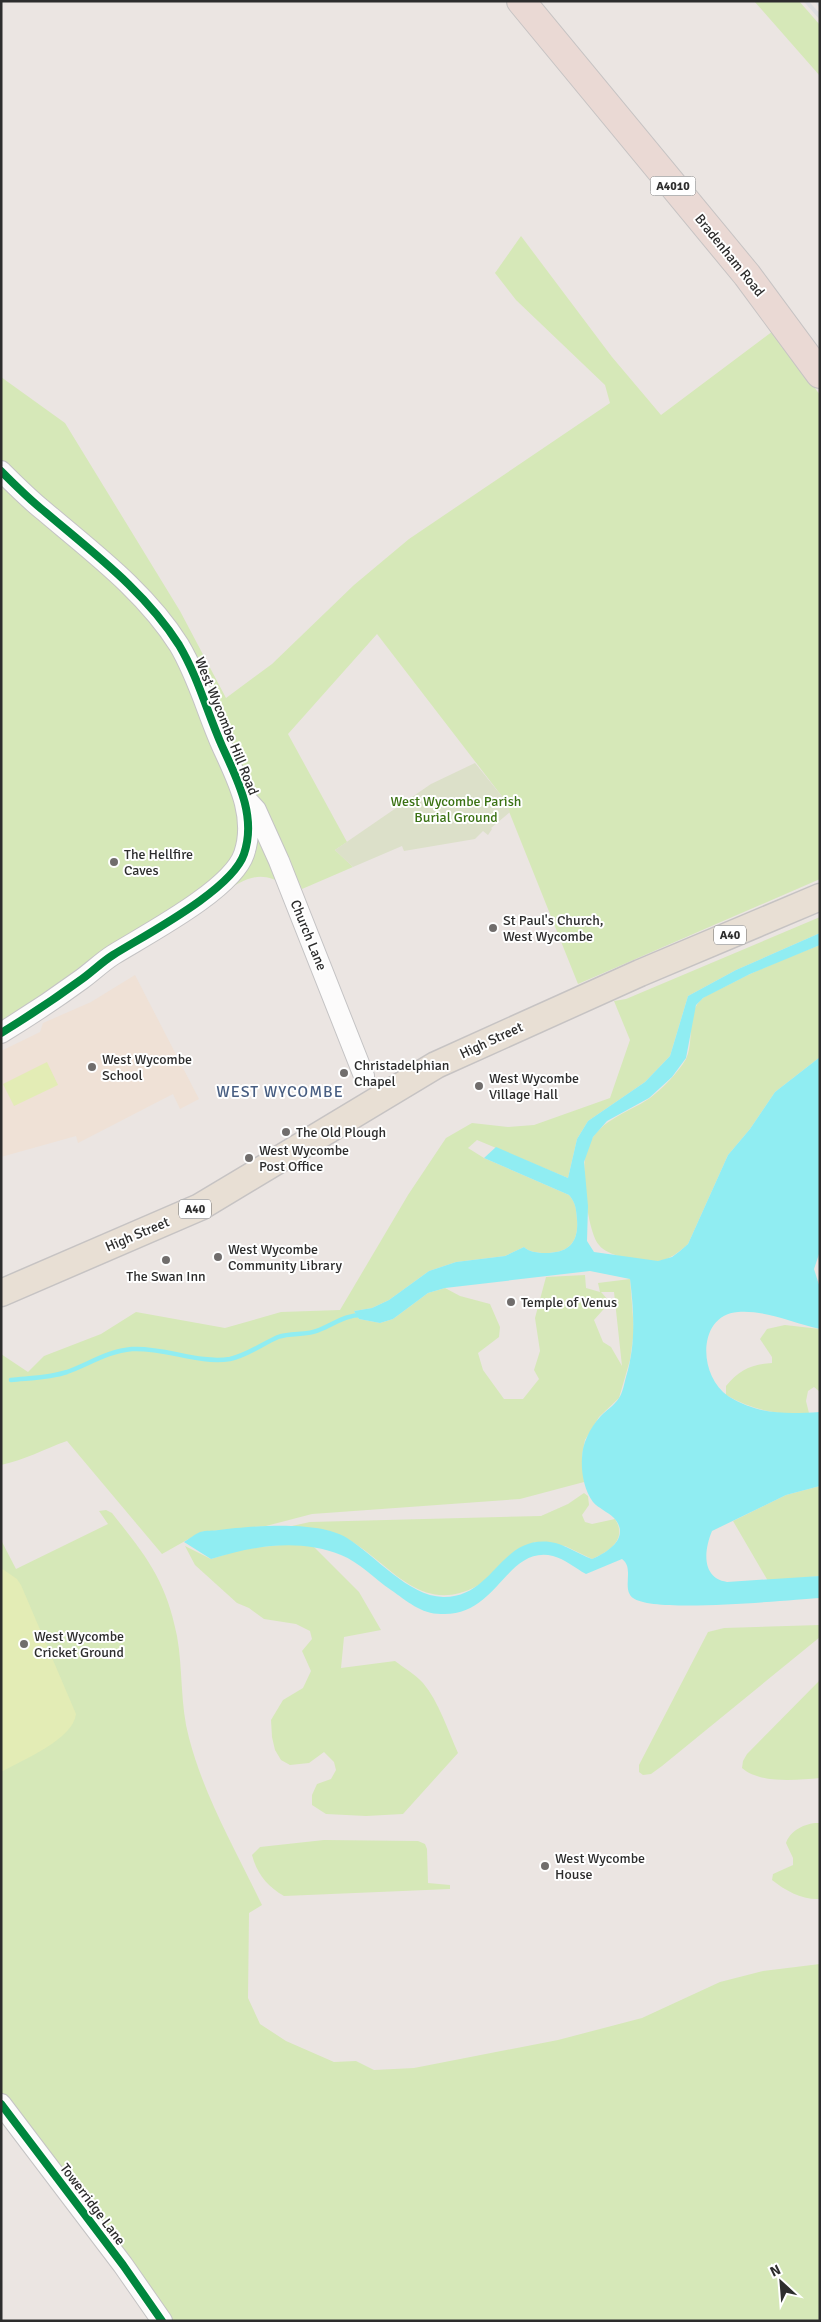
<svg xmlns="http://www.w3.org/2000/svg" width="821" height="2322" viewBox="0 0 821 2322" font-family="Signika,sans-serif">
<style>
.education{fill:#efe1d6}
.green{fill:#d6e8b8;fill-rule:evenodd}
.cemetery{fill:#dce0c9}
.pitch{fill:#e3ecb5}
.water{fill:#90edf2}
.lines{fill:none;stroke-linecap:round;stroke-linejoin:round}
.stream{stroke:#90edf2;stroke-width:4.5}
.minor-casing{stroke:#c4c3c4;stroke-width:22}
.major-casing{stroke:#c6c3c3;stroke-width:29}
.highway-casing{stroke:#c6c3c3;stroke-width:30}
.minor{stroke:#fcfbfb;stroke-width:20}
.major{stroke:#e8dfd4;stroke-width:26}
.highway{stroke:#ead9d4;stroke-width:28}
.rail{stroke:#dedee0;stroke-width:4}
.cycleway-casing{stroke:#fff;stroke-width:11}
.cycleway{stroke:#00873e;stroke-width:8}
.poi-dot{fill:#706d6c;stroke:#fff;stroke-width:2}
.labels{text-anchor:middle;stroke-width:4;stroke-linejoin:round;paint-order:stroke}
.shield{fill:#fff;stroke:#6c6c6c;stroke-width:1}
.shield-label{font-size:12px;font-weight:bold;fill:#2d2d2d}
.street-label{font-size:14px;fill:#2d2d2d;stroke:#fff}
.park-label{font-size:14px;fill:#3b7214;stroke:#fff}
.poi-label{font-size:14px;fill:#2d2d2d;stroke:#fff;text-anchor:start}
.quarter-label{font-size:16px;letter-spacing:1px;fill:#485e82;stroke:#fff}
</style>
<rect width="100%" height="100%" fill="#ebe5e2"/>
<path class="education" d="M135 975 199 1099 180 1109 173 1094 78 1143 76 1136 1 1157V1051L40 1032 43 1023 91 1002Z"/>
<path class="green" d="M754 1H799L820 25V76Z
M521 236 612 357 661 415 773 331 820 395V879L578 984 504 799 377 634 288 734 347 842 335 850 353 867 302 889 234 753 180 635 1 466V377L65 423 180 611 226 698 272 664 354 585 409 539 610 403 605 385 516 300 495 273Z
M1 477 118 581 175 649 238 799 239 849 218 877 1 1027Z
M254 819 287 887C259 867 245 880 218 895L251 863 257 847Z
M820 917V933L736 970 688 996 670 1056 645 1082 588 1121 577 1139 568 1178 477 1140 468 1148 484 1158 569 1195C576 1203 576 1209 577 1220 579 1245 566 1254 542 1253 534 1252 530 1252 524 1247L505 1256 456 1262 429 1271 389 1300 372 1308 354 1311 359 1319 380 1323 393 1319 428 1293 445 1288 460 1296 490 1304 500 1327 499 1337 478 1353 483 1370 504 1399H523L539 1379 534 1370 540 1351 535 1318 546 1277 585 1275 586 1288 600 1292 598 1283 630 1279 634 1331 630 1360 619 1398 599 1417 585 1440 582 1455 584 1482 520 1499 312 1514 266 1526 201 1532 162 1554 67 1441C44 1449 25 1460 1 1465V1354L28 1372 44 1356 101 1334 136 1312 225 1328 281 1312 340 1310 408 1195 446 1138 472 1123 508 1127 534 1125 610 1098 630 1040 614 1001 626 999ZM601 1292H614L622 1366 611 1347 603 1342 594 1320 610 1302Z
M820 945V1057L775 1092 750 1129 728 1155 688 1244C679 1252 671 1259 659 1261 644 1263 608 1257 599 1245 587 1231 581 1170 586 1152 596 1120 625 1115 650 1098 663 1088 678 1073 686 1059 695 1041 685 1012 703 998 710 993 721 989 730 984 759 969 789 957 820 945Z
M785 1325 820 1329V1392L814 1387 808 1391 806 1401 809 1413C778 1416 753 1410 726 1395V1386C739 1370 752 1364 772 1363V1357L760 1339 767 1329Z
M820 1486V1576L768 1581 733 1521 786 1495Z
M584 1493 588 1496 589 1505 582 1515 585 1522 592 1524 615 1519C628 1539 609 1552 592 1559L565 1546 535 1542C522 1551 509 1559 497 1568 490 1574 486 1582 477 1586 406 1624 378 1532 314 1529V1547L359 1592 381 1630 344 1637 341 1668 395 1661C404 1668 415 1674 423 1683 439 1702 448 1731 458 1753L403 1814 366 1816 326 1814 312 1805V1795L317 1784 331 1779 336 1770 334 1762 324 1752 309 1763 290 1765 281 1760 275 1750 272 1737 271 1720 283 1700 303 1688 311 1671 302 1651 312 1639 310 1631 296 1624 264 1619 249 1608 237 1603 195 1565 185 1546 211 1559 243 1549 281 1545 280 1539 292 1526 310 1522 541 1516 568 1504Z
M106 1510 112 1513C146 1556 166 1580 177 1636 183 1669 180 1705 189 1738 204 1796 236 1851 262 1905L249 1913 248 1998 260 2024 286 2041 334 2062 356 2061 374 2070 414 2068 558 2040 642 2018 720 1982 763 1971 820 1964V2321H174L1 2092V1540L16 1569 108 1524 99 1511Z
M820 1625V1637L662 1766 651 1774 643 1775 639 1772V1765L708 1632 724 1628Z
M820 1680V1778C797 1780 760 1784 742 1768L743 1761 747 1754Z
M820 1823V1899C802 1900 786 1891 772 1880L773 1874 793 1865V1858L786 1843C790 1830 807 1822 820 1823Z
M324 1840 418 1841 425 1844 427 1849 428 1883 450 1885V1889L284 1896C267 1886 257 1874 252 1855L260 1847Z"/>
<path class="cemetery" d="M475 763 504 799 510 812 491 828 492 829 488 835 483 831 475 839 404 851 402 846 353 867 335 850 431 784Z"/>
<path class="pitch" d="M47 1062 58 1085 14 1106 3 1084Z
M1 1568 17 1579 21 1585 76 1714C73 1740 22 1760 1 1772Z"/>
<path class="water" d="M820 933V945L750 974 703 998 696 1005 686 1058 672 1077 649 1098 607 1121 593 1137 584 1162 588 1206 587 1241 594 1252 658 1261 672 1257 680 1251 688 1244 728 1155 750 1129 775 1092 820 1057V1251L814 1269 820 1288V1329C793 1323 766 1310 738 1312 697 1315 698 1376 728 1396 759 1415 785 1414 820 1412V1486L786 1495 712 1531C704 1550 701 1578 727 1582L820 1576V1598C785 1600 655 1614 633 1598 621 1589 635 1568 622 1559L586 1574C575 1568 565 1559 553 1556 506 1545 498 1617 441 1614 421 1614 407 1601 391 1590 375 1579 359 1562 341 1555 298 1538 254 1546 211 1559L184 1542C189 1539 195 1534 200 1532 206 1530 213 1531 219 1530 251 1526 319 1520 347 1538 375 1555 408 1596 443 1597 494 1598 499 1536 550 1542 565 1544 578 1554 592 1559 608 1552 631 1537 614 1518 608 1512 598 1508 593 1502 584 1490 581 1472 582 1458 582 1444 590 1428 600 1417 606 1410 614 1406 619 1398 623 1392 624 1384 626 1377 636 1344 634 1312 630 1279L590 1271 445 1288 428 1293 393 1319 380 1323 359 1319 354 1311 372 1308 389 1300 429 1271 456 1262 505 1256 524 1247C530 1252 534 1252 542 1253 566 1254 579 1245 577 1220 576 1210 576 1203 569 1195L484 1158 496 1147 568 1178 577 1139 588 1121 645 1082 670 1056 688 996 736 970Z"/>
<g class="lines">
<path class="stream" d="M11 1380C30 1378 49 1378 67 1372 89 1364 108 1351 132 1349 165 1347 197 1364 230 1359 248 1355 262 1344 278 1337 292 1332 306 1336 319 1330 335 1324 344 1315 362 1315"/>
<defs>
<path id="minor" d="M1 471C15 485 29 499 44 511 92 552 145 591 179 645 198 677 207 712 222 746 237 779 257 816 244 854 232 890 145 935 113 955 102 962 93 971 82 979 56 998 29 1016 1 1033
M246 799 256 810 279 861 364 1076
M1 2104 123 2265 162 2321"/>
<path id="major" d="M1 1293 200 1207 436 1065 640 973 820 897"/>
<path id="highway" d="M521 1 747 275 820 374"/>
</defs>
<use href="#minor" class="minor-casing"/>
<use href="#major" class="major-casing"/>
<use href="#highway" class="highway-casing"/>
<use href="#minor" class="minor"/>
<use href="#major" class="major"/>
<use href="#highway" class="highway"/>
<path class="rail" d="M806 1 820 17
M817 1 820 5"/>
<defs>
<path id="cycleway" d="M1 471C15 485 29 499 44 511 92 552 145 591 179 645 198 677 207 712 222 746 237 779 257 816 244 854 232 890 145 935 113 955 102 962 93 971 82 979 56 998 29 1016 1 1033
M1 2104 123 2265 162 2321"/>
</defs>
<use href="#cycleway" class="cycleway-casing"/>
<use href="#cycleway" class="cycleway"/>
</g>
<g class="poi-dot">
<circle cx="114" cy="862" r="5"/>
<circle cx="493" cy="928" r="5"/>
<circle cx="92" cy="1067" r="5"/>
<circle cx="344" cy="1073" r="5"/>
<circle cx="479" cy="1086" r="5"/>
<circle cx="286" cy="1132" r="5"/>
<circle cx="249" cy="1158" r="5"/>
<circle cx="218" cy="1257" r="5"/>
<circle cx="166" cy="1260" r="5"/>
<circle cx="511" cy="1302" r="5"/>
<circle cx="24" cy="1644" r="5"/>
<circle cx="545" cy="1866" r="5"/>
</g>
<g class="labels">
<g class="shield">
<rect x="650.5" y="176.5" width="45" height="19" rx="4"/>
<rect x="714" y="925.5" width="32" height="19" rx="4"/>
<rect x="179" y="1199.5" width="32" height="19" rx="4"/>
</g>
<g class="shield-label">
<text x="673" y="190">A4010</text>
<text x="730" y="939">A40</text>
<text x="195" y="1213">A40</text>
</g>
<g class="street-label">
<text transform="translate(730 255) rotate(51)" y="5">Bradenham Road</text>
<text transform="translate(227 726) rotate(68)" y="5">West Wycombe Hill Road</text>
<text transform="translate(309 935) rotate(68)" y="5">Church Lane</text>
<text transform="translate(491 1040) rotate(-25)" y="5">High Street</text>
<text transform="translate(137 1234) rotate(-23)" y="5">High Street</text>
<text transform="translate(93 2204) rotate(53)" y="5">Towerridge Lane</text>
</g>
<g class="park-label">
<text x="456" y="806">West Wycombe Parish<tspan x="456" dy="16">Burial Ground</tspan></text>
</g>
<g class="poi-label">
<text x="124" y="859">The Hellfire<tspan x="124" dy="16">Caves</tspan></text>
<text x="503" y="925">St Paul's Church,<tspan x="503" dy="16">West Wycombe</tspan></text>
<text x="102" y="1064">West Wycombe<tspan x="102" dy="16">School</tspan></text>
<text x="354" y="1070">Christadelphian<tspan x="354" dy="16">Chapel</tspan></text>
<text x="489" y="1083">West Wycombe<tspan x="489" dy="16">Village Hall</tspan></text>
<text x="296" y="1137">The Old Plough</text>
<text x="259" y="1155">West Wycombe<tspan x="259" dy="16">Post Office</tspan></text>
<text x="228" y="1254">West Wycombe<tspan x="228" dy="16">Community Library</tspan></text>
<text x="166" y="1281" text-anchor="middle">The Swan Inn</text>
<text x="521" y="1307">Temple of Venus</text>
<text x="34" y="1641">West Wycombe<tspan x="34" dy="16">Cricket Ground</tspan></text>
<text x="555" y="1863">West Wycombe<tspan x="555" dy="16">House</tspan></text>
</g>
<g class="quarter-label">
<text x="280" y="1097">WEST WYCOMBE</text>
</g>
</g>
<rect width="821" height="2322" fill="none" stroke="#2d2d2d" stroke-width="5"/>
<g transform="translate(781 2282) rotate(334)" stroke="#ffffff" stroke-width="4" paint-order="stroke">
<path d="M0-4L9 19L0 12L-9 19Z" fill="#2d2d2d"/>
<text y="-8" font-size="14" font-weight="bold" text-anchor="middle" fill="#2d2d2d">N</text>
</g>
</svg>
